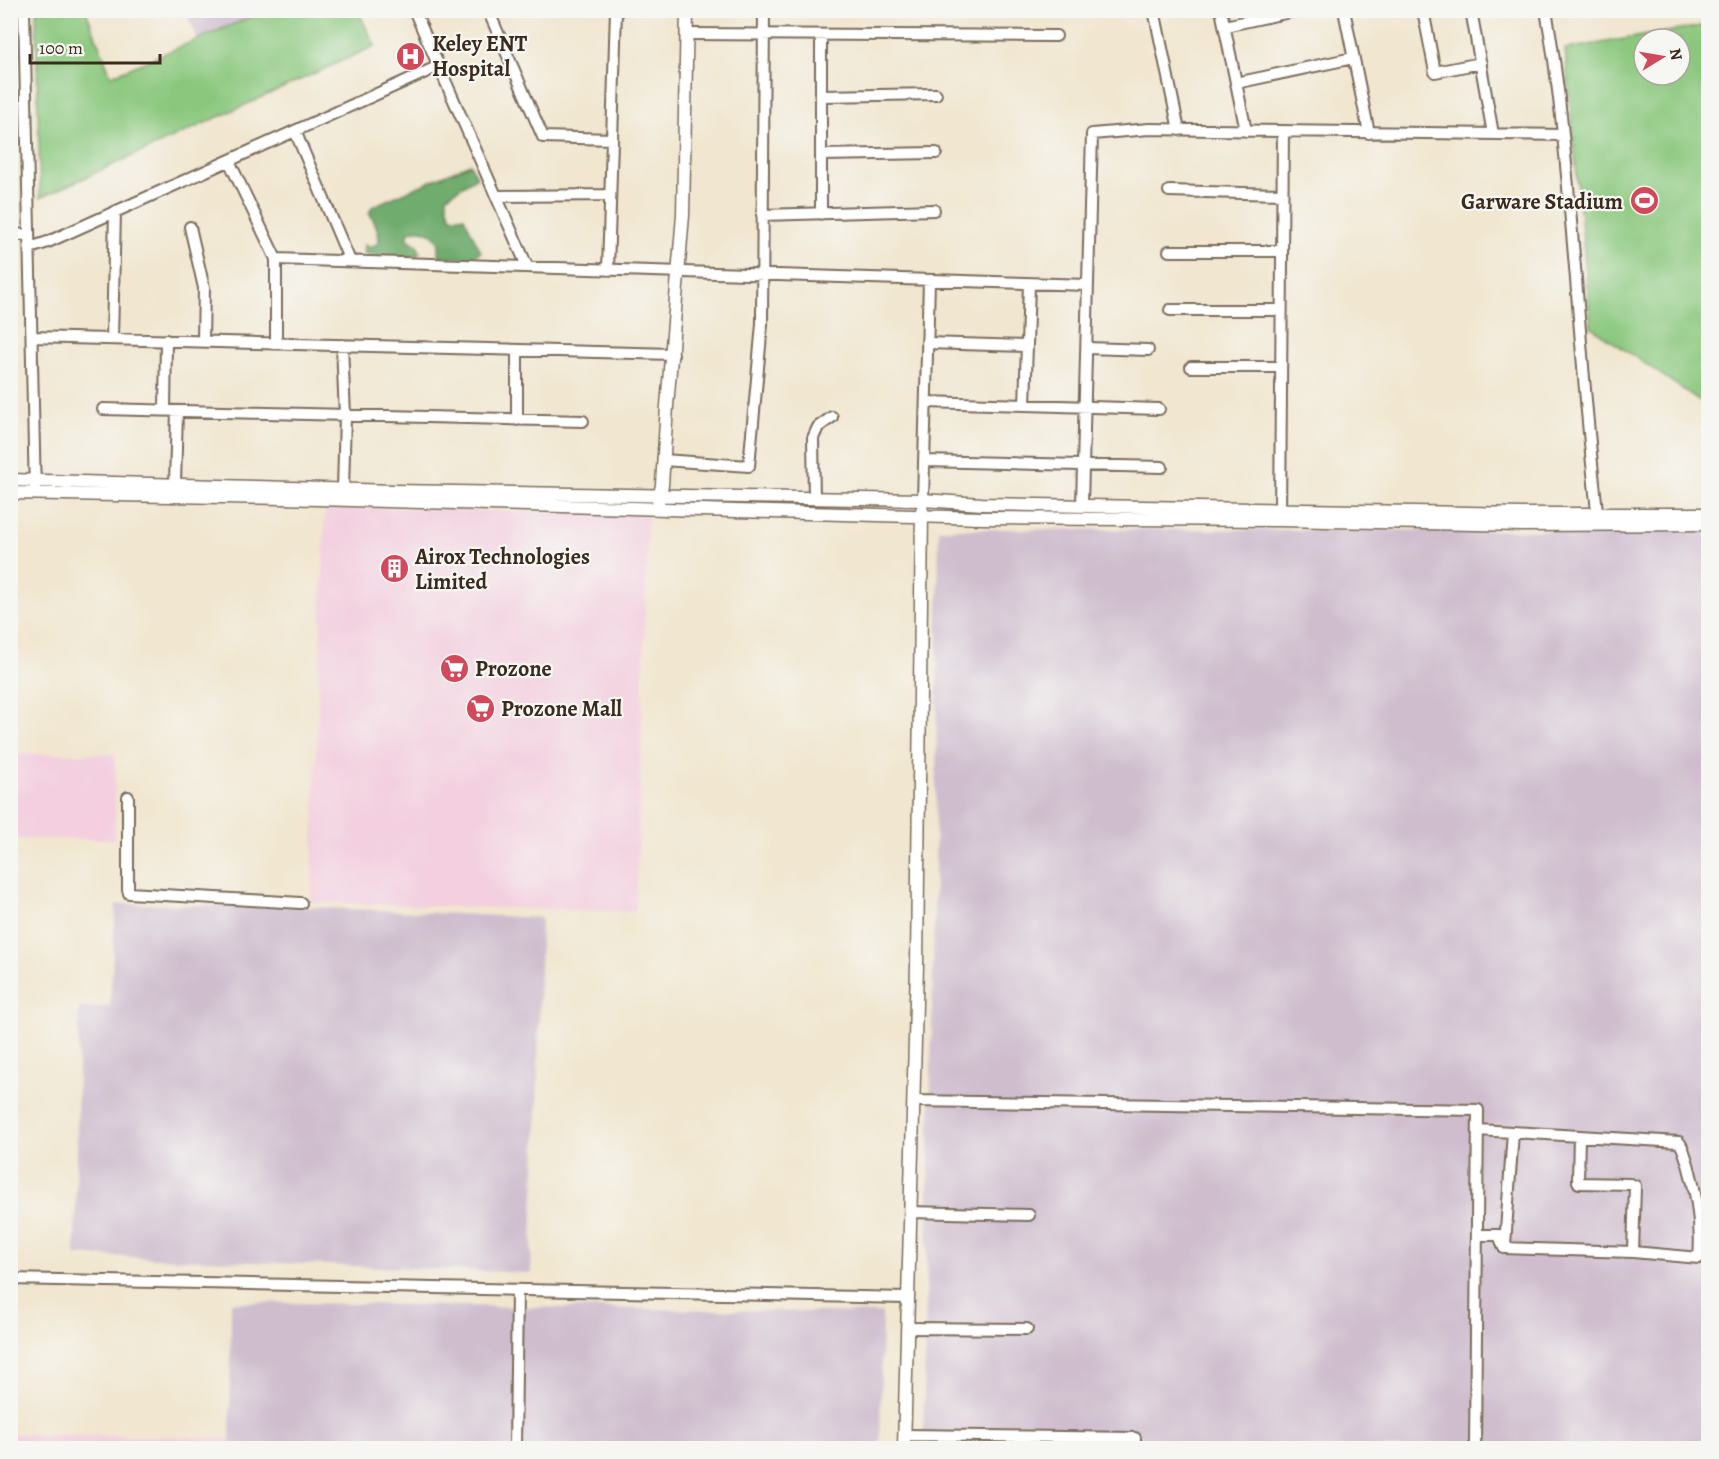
<svg xmlns="http://www.w3.org/2000/svg" width="1719" height="1459" viewBox="0 0 1719 1459" font-family="Alegreya,serif">
<style>
.built{fill:#f3cfdf}
.industrial{fill:#cfbdce}
.green{fill:#8bc87e;stroke:#63794e;stroke-width:1.5;fill-rule:evenodd}
.forest{fill:#70ac6d;stroke:#566b46;stroke-width:1.5}
.lines{fill:none;stroke-linecap:round;stroke-linejoin:round}
.minor-casing{stroke:#7b6c5c;stroke-width:14}
.tertiary-casing{stroke:#7b6c5c;stroke-width:15}
.minor{stroke:#fff;stroke-width:10}
.tertiary{stroke:#fff;stroke-width:12}
.labels{text-anchor:middle;stroke-width:4.5;stroke-linejoin:round;paint-order:stroke}
.poi-label{font-size:22px;font-weight:bold;fill:#3b2a1e;stroke:#f6f6f2;text-anchor:start}
</style>
<rect width="100%" height="100%" fill="#f6f6f2"/>
<filter id="ink" filterUnits="userSpaceOnUse"><feTurbulence type="fractalNoise" baseFrequency=".0167" numOctaves="2"/><feDisplacementMap in="SourceGraphic" scale="12" xChannelSelector="R" yChannelSelector="G"/><feConvolveMatrix kernelMatrix="1 2 1 2 8 2 1 2 1" color-interpolation-filters="sRGB"/></filter>
<filter id="wash" filterUnits="userSpaceOnUse"><feTurbulence type="fractalNoise" baseFrequency=".008" numOctaves="4" result="noise"/><feDisplacementMap in="SourceGraphic" scale="24" xChannelSelector="R" yChannelSelector="G"/><feGaussianBlur stdDeviation="1.35" result="paint"/><feColorMatrix in="noise" values="0 0 0 0 0 0 0 0 0 0 0 0 0 0 0 0 0 1.4 0 .05"/><feComposite in="paint" operator="in"/></filter>
<g filter="url(#wash)">
<rect width="100%" height="100%" fill="#f1e6cf"/>
<path class="built" d="M325 506 648 515 636 912 311 902Z
M11 754H115V839H11Z
M11 1434 230 1438V1448H11Z"/>
<path class="industrial" d="M186 11H265L197 39Z
M939 529 1708 531V1448H923L935 872Z
M116 904 312 907 541 918 537 1117 531 1273 75 1255 79 1008 110 1007Z
M231 1302 882 1313 880 1448H230Z"/>
<path class="green" d="M40 10 86 11 111 76 265 11H358L375 46 40 198 36 12Z
M1708 25V404L1706 405 1591 327 1565 49ZM1644 39H1680V75H1644Z"/>
<path class="forest" d="M470 164 477 177 447 196V205L451 217H464L481 252 470 260C459 256 449 259 438 255 438 252 439 248 439 244 435 231 418 226 408 233V239L417 245 420 252 415 258C401 256 373 258 363 252L365 245 369 247 378 244C381 234 375 222 369 213L373 206Z"/>
</g>
<g filter="url(#ink)">
<g class="lines">
<defs>
<path id="minor" d="M24 10 35 493
M414 10 527 266
M488 10 543 137 612 139
M1154 10 1179 130
M1221 10 1246 131
M1344 10 1369 133
M1423 10 1435 72 1481 63
M1471 10 1493 134
M1546 10C1562 99 1568 189 1576 279 1582 359 1589 440 1598 520
M10 13 16 10
M1225 26 1299 10
M686 34 1056 36
M821 35V214
M1236 83 1353 58
M821 96 936 94
M295 131 350 261
M821 155 936 153
M229 161 276 259V343
M1169 191 1282 194
M496 196 610 195
M762 215 934 210
M190 227 204 288 203 341
M10 235 29 234
M30 248 48 242 439 66
M1169 251H1282
M276 259 1088 285
M608 270 616 10
M1170 310H1281
M32 337 673 354
M112 339 115 212
M927 343 1027 346
M342 345 345 416 343 489
M1087 348 1148 350
M517 350V420
M1191 367H1281
M926 402 1159 409
M1025 405 1029 284
M103 409 583 421
M165 410 166 340
M663 460 749 466 762 324 764 10
M924 461 1162 467
M175 484 177 411
M814 499 813 438 818 427 832 417
M923 500 929 281
M1082 504 1092 134 1149 129 1563 135
M1280 518 1283 131
M128 797V890L129 893 301 903
M913 1101 1478 1110 1475 1448
M1579 1136 1578 1181 1579 1183 1630 1184 1635 1186 1633 1252
M910 1212 1029 1215
M1477 1235H1499L1504 1248 1633 1252 1699 1258C1702 1225 1697 1195 1688 1164 1685 1156 1684 1148 1679 1142L1478 1130
M1505 1245 1513 1132
M10 1279 907 1298
M907 1328 1027 1329
M905 1435 1135 1438 1134 1448
M515 1448 517 1291"/>
<path id="tertiary" d="M10 480 393 491 923 500 982 504 1522 514H1708
M10 493 282 498 983 518 1280 520 1523 525 1708 524
M658 503 662 485 667 406 683 215 687 10
M904 1448 917 965 922 510"/>
</defs>
<use href="#minor" class="minor-casing"/>
<use href="#tertiary" class="tertiary-casing"/>
<use href="#minor" class="minor"/>
<use href="#tertiary" class="tertiary"/>
</g>
</g>
<defs>
<symbol id="hospital-disc" viewBox="-11 -11 22 22"><circle r="9.5" fill="#d1495b" stroke="#f6f6f2"/><path d="M-5-5h3v3.5h4V-5h3V5h-3V1.5h-4V5h-3Z" fill="#fff"/></symbol>
<symbol id="stadium-disc" viewBox="-11 -11 22 22"><circle r="9.5" fill="#d1495b" stroke="#f6f6f2"/><path d="M0-5a6.5 5 0 1 0 0 10a6.5 5 0 1 0 0-10ZM-3.5-1.8h7v3.6h-7Z" fill="#fff"/></symbol>
<symbol id="building-disc" viewBox="-11 -11 22 22"><circle r="9.5" fill="#d1495b" stroke="#f6f6f2"/><path d="M-4-6H4V6H1V3H-1V6H-4ZM-2.5-4.3h1.7v1.8h-1.7ZM.8-4.3h1.7v1.8H.8ZM-2.5-1h1.7V.8h-1.7ZM.8-1h1.7V.8H.8Z" fill="#fff"/></symbol>
<symbol id="supermarket-disc" viewBox="-11 -11 22 22"><circle r="9.5" fill="#d1495b" stroke="#f6f6f2"/><path d="M-6-5.5h2.5l.6 2H6L4.5 2H-2.5L-4.4-4H-6ZM-1.5 3.2a1.3 1.3 0 1 0 .1 0ZM3 3.2a1.3 1.3 0 1 0 .1 0Z" fill="#fff"/></symbol>
</defs>
<g fill-rule="evenodd">
<use href="#hospital-disc" x="394" y="40" width="33" height="33"/>
<use href="#stadium-disc" x="1628" y="184" width="33" height="33"/>
<use href="#building-disc" x="378" y="552" width="33" height="33"/>
<use href="#supermarket-disc" x="438" y="652" width="33" height="33"/>
<use href="#supermarket-disc" x="464" y="692" width="33" height="33"/>
</g>
<g class="labels">
<g class="poi-label">
<text x="432" y="51">Keley ENT<tspan x="432" dy="25">Hospital</tspan></text>
<text x="1623" y="209" text-anchor="end">Garware Stadium</text>
<text x="415" y="564">Airox Technologies<tspan x="415" dy="25">Limited</tspan></text>
<text x="475" y="676">Prozone</text>
<text x="501" y="716">Prozone Mall</text>
</g>
</g>
<rect width="1719" height="1459" fill="none" stroke="#f6f6f2" stroke-width="36"/>
<g transform="translate(1662 57) rotate(79)"><circle r="28" fill="#f6f6f2" stroke="#aba49d" stroke-width="1.5"/>
<path d="M0-4.5L10 22L0 15L-10 22Z" fill="#d1495b"/>
<text y="-9" font-size="16" font-weight="bold" text-anchor="middle" fill="#3b2a1e">N</text>
</g>
<path d="M30 54v9h130v-9" fill="none" stroke="#3b2a1e" stroke-width="3"/>
<text x="39" y="54" font-size="18" fill="#3b2a1e" stroke="#f6f6f2" stroke-width="4.5" paint-order="stroke">100 m</text>
</svg>
